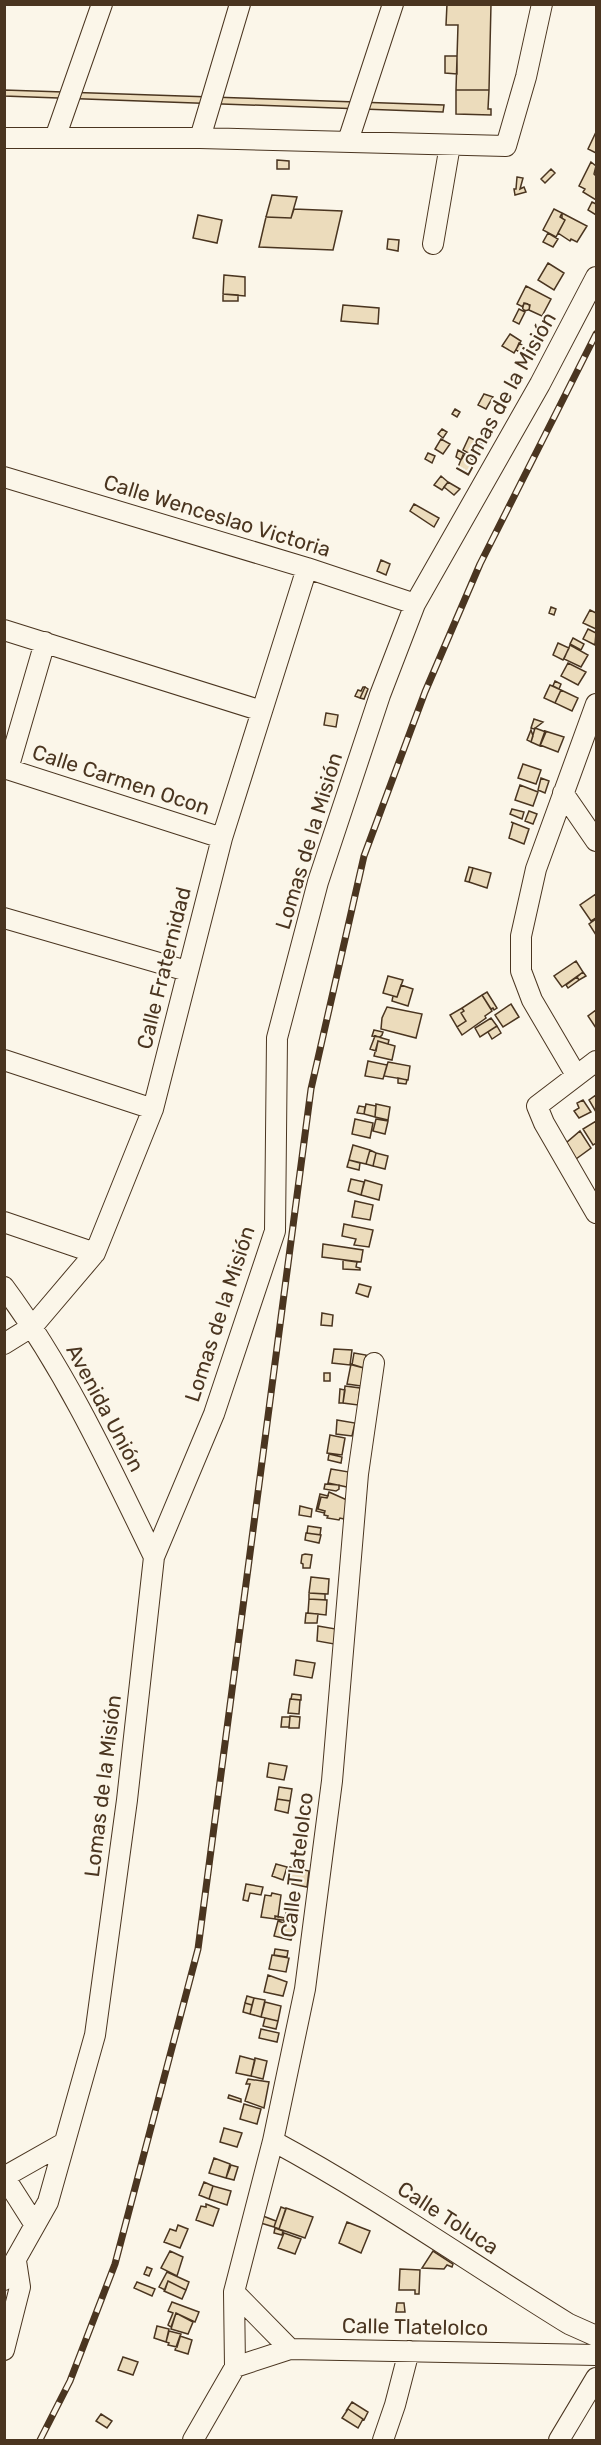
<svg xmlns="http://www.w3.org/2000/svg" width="601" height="2445" viewBox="0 0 601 2445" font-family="Rubik,sans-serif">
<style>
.building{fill:#ecdcbc;stroke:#4a3520;stroke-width:1.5}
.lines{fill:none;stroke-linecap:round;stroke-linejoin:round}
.minor-casing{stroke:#4a3520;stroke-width:22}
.minor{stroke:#fbf6e9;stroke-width:20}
.rail-casing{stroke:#4a3520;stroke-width:7}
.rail{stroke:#fbf6e9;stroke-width:4.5;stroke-dasharray:14;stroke-linecap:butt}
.labels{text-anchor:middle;stroke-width:4.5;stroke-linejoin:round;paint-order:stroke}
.street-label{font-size:21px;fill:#4a3520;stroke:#fbf6e9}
</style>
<rect width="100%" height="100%" fill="#fbf6e9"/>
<path class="building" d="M447 4H491L489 90H456L458 25H446Z
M445 56H457V74L445 73Z
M4 90 444 105 443 112 4 96Z
M456 90H489L488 109H491V115L456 114Z
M596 132V153L588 149Z
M277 160 289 161V169H277Z
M591 162 596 166 594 174 596 176V200L583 192 585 189 579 186Z
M551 169 555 173 545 183 541 179Z
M517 177 523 178 520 189 524 187 526 192 515 195 514 189H516Z
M272 195 297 197 291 218 266 217Z
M592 202 596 204V215L588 210Z
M294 209 342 211 333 250 259 247 266 217 291 218Z
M554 209 562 213 560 217 565 220 556 237 543 230Z
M562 213 587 226 577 242 571 239 570 241 558 233 565 220 562 218Z
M198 215 222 220 217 243 193 238Z
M548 233 558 239 553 247 543 242Z
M388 239 399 240 398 251 387 249Z
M548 263 564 273 554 290 538 280Z
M224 275 245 277V296L223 294Z
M526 286 551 299 542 316 529 310 530 305 524 303 523 307 517 304Z
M223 294 238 295V301H223Z
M522.5 307a3.5 3.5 0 1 1 7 0a3.5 3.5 0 1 1-7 0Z
M343 305 379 308 378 324 341 321Z
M519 309 525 312 519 324 513 321Z
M510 334 521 341 514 353 502 346Z
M519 343 525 347 521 353 516 350Z
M484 394 493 397 486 409 478 405Z
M455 409 460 412 457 417 452 414Z
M442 429 447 432 443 438 438 434Z
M469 437 482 444 475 457 463 450Z
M441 439 450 444 443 454 435 449Z
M458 450 465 454 461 460 456 457Z
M428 453 435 456 432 463 425 459Z
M463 455 476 461 471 473 458 467Z
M441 476 448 482 442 490 434 485Z
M448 482 460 489 454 495 444 487Z
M414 504 439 518 434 527 410 511Z
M381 560 390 564 386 575 377 571Z
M551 607 556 609 554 615 549 613Z
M590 610 596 613V629L583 623Z
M588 629 596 633 595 645 583 639Z
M573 638 584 644 581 650 570 644Z
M558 643 569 648 563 660 553 655Z
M570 645 588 655 581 667 564 659Z
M568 663 586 672 578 685 561 676Z
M555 681 561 684 559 689 553 686Z
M550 685 561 690 555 703 544 698Z
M363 687H365L360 698 355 696 358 690 361 691Z
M365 687 368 689 364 699 360 698Z
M561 690 578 698 572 711 555 703Z
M326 713 338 715 336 727 324 725Z
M534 719 543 722 534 729 531 728Z
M535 728 546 732 540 746 531 742Z
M531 730 533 736 531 742 527 740Z
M545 731 564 737 558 752 540 745Z
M523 764 541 770 536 784 518 778Z
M541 778 549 781 545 793 538 790Z
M520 785 538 792 533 806 515 800Z
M512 809 524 812 522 819 510 814Z
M529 811 537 814 533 824 525 821Z
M511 822 529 829 524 844 509 838 513 823Z
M469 867 473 868 469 882 465 881Z
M473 868 491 873 487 888 469 882Z
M596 894V918L591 921 580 905Z
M596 919V935L589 924Z
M576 961 583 972 562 987 554 976Z
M583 972 586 976 579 980 577 977Z
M388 976 403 980 397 997 383 993Z
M577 977 579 980 568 988 566 985Z
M401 985 413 989 408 1006 392 1001 393 996 397 997Z
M487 992 497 1008 494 1010 493 1008 491 1009 482 995Z
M482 995 492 1011 485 1016 486 1018 462 1035 457 1027 466 1021 461 1013 464 1011 462 1008Z
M511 1004 519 1017 503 1027 495 1015Z
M387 1007 422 1014 416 1038 381 1029 382 1018Z
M462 1008 464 1011 461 1013 466 1021 457 1027 450 1015Z
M596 1010V1028L588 1016Z
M491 1018 497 1026 480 1037 475 1028Z
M497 1026 501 1033 492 1039 488 1032Z
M374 1030 383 1032 382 1035 380 1037 372 1036Z
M375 1036 389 1040 388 1044 378 1041 376 1051 370 1049Z
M378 1041 395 1046 392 1060 374 1056Z
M368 1061 387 1065 383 1079 365 1076Z
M388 1062 410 1066 408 1080 384 1076Z
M398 1078 407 1080 406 1084 398 1083Z
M596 1095V1112L589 1100Z
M583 1100 591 1112 579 1118 574 1111 579 1108 577 1103Z
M366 1104 376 1106 375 1117 364 1114Z
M376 1104 390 1107 388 1120 375 1117Z
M359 1106 365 1107 364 1114 357 1113Z
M355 1119 373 1123 370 1138 352 1134Z
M376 1119 388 1121 385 1134 373 1131Z
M596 1121V1143L593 1145 583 1129Z
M580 1131 591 1148 576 1159 566 1143Z
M353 1145 370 1150 366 1164 349 1160Z
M370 1150 376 1153 373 1166 366 1164Z
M376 1153 388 1156 385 1169 373 1166Z
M349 1160 360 1163 359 1170 347 1167Z
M351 1179 364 1182 361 1195 348 1191Z
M365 1180 382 1185 379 1200 361 1195Z
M355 1201 373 1205 370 1220 352 1217Z
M344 1224 373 1230 369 1247 354 1245 356 1239 342 1236Z
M323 1244 363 1250 361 1262 322 1257Z
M343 1260 357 1262 356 1267 360 1268V1270L343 1269Z
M359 1284 371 1287 368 1297 356 1293Z
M322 1313 333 1315 332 1326 321 1325Z
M334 1349 352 1350 350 1365 332 1363Z
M354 1353 366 1355 364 1368 352 1365Z
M351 1364 364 1368 361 1386 347 1384Z
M324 1373H330V1381H324Z
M345 1386 360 1388 358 1405 343 1403Z
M340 1389 345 1390 343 1403H339Z
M337 1420 355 1423 352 1436 336 1434Z
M330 1435 345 1438 342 1455 327 1453Z
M329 1454 342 1457 341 1463 328 1460Z
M331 1469 349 1472 347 1487 328 1483Z
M325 1484 339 1485V1489L336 1491 324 1489Z
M329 1492 347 1500 344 1519 340 1518 339 1520 327 1518 328 1516 324 1515 325 1511 318 1509 321 1497 327 1498Z
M320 1494 328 1496 327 1498 321 1497 318 1509 325 1511 324 1513 316 1511Z
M300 1506 312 1509 311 1517 299 1515Z
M308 1526 321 1528 320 1535 307 1533Z
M306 1533 321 1535 319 1543 305 1540Z
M305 1554 312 1555 310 1568H303V1564L301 1563 302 1555Z
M311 1577 329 1579 328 1594 309 1593Z
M309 1593 325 1594V1600L309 1599Z
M309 1599 327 1600 326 1615 308 1613Z
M306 1613 318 1614 317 1623H305Z
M318 1626 336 1629 334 1644 317 1641Z
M296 1660 315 1663 312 1678 294 1675Z
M292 1694 301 1695V1700L291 1699Z
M290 1699 300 1700 299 1714 288 1713Z
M290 1716 300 1717 299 1728H289Z
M282 1717H290L289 1727H281Z
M269 1763 287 1766 284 1780 267 1777Z
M279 1787 292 1789 290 1801 277 1799Z
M277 1799 290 1801 288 1813 275 1810Z
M276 1864 287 1867 283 1880 272 1876Z
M290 1867 309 1871 307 1887 287 1883Z
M246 1884 263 1887 261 1895 250 1893 248 1901 243 1900Z
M272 1893 281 1895 278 1917 275 1916V1919L261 1917 265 1895 271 1896Z
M286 1913 299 1916 297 1922 275 1919V1916L285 1918Z
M284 1920 297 1922 291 1940 274 1936 278 1921 284 1923Z
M275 1949 288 1951 287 1957 274 1955Z
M272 1955 289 1958 286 1972 269 1969Z
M268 1975 287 1982 283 1996 264 1992Z
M247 1996 254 1998 252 2005 245 2003Z
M254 1998 265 2000 261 2017 250 2014Z
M265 2002 281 2006 278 2021 261 2017Z
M245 2003 252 2005 250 2014 243 2012Z
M265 2018 278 2021 276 2029 263 2026Z
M261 2029 279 2033 277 2042 259 2038Z
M240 2056 255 2060 251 2076 236 2073Z
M255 2058 267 2061 263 2079 251 2076Z
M248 2079 269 2082 264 2108 245 2101 250 2084H246Z
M229 2095 241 2099V2102L228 2098Z
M244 2104 261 2109 257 2124 240 2119Z
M224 2128 242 2133 237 2147 220 2142Z
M214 2158 230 2164 226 2178 209 2173Z
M231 2165 238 2167 234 2180 226 2178Z
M204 2182 213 2186 209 2199 199 2195Z
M213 2186 231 2191 227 2205 209 2199Z
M206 2204 219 2209 213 2226 196 2220 201 2206 206 2207Z
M281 2207 286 2209 279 2229 274 2227Z
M286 2208 313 2217 305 2238 279 2229Z
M263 2216 276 2221 274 2227 254 2221Z
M347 2222 370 2231 361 2253 339 2243Z
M178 2225 188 2229 180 2248 164 2242 170 2229 176 2231Z
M275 2228 283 2231 282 2235 274 2233Z
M284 2233 301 2239 295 2254 278 2248Z
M170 2251 183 2257 177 2276 161 2268Z
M433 2251 453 2264 452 2267 447 2265 444 2269 422 2268Z
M147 2267 152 2269 149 2276 144 2274Z
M400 2269 420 2270 419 2294H415V2290H399Z
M167 2272 189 2282 186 2290 168 2281 165 2290 159 2287Z
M168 2281 186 2290 182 2299 164 2291Z
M137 2282 155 2289 152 2296 134 2288Z
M172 2302 199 2312 195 2322 176 2313 171 2327 168 2325 173 2313 168 2311Z
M397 2303H404L405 2312H396Z
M176 2313 193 2322 188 2334 171 2329Z
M157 2326 169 2329 166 2342 154 2338Z
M169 2331 181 2334 177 2347 168 2345 169 2343 166 2342Z
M180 2336 192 2340 188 2354 175 2350Z
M123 2357 138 2362 133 2375 118 2370Z
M352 2402 368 2412 364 2420 348 2409 346 2411Z
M348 2409 363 2419 358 2428 342 2418Z
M101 2414 112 2421 107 2428 96 2421Z"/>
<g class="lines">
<defs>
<path id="minor" d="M4 138H200L506 146 526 77 542 4
M55 138 102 4
M200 138 240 4
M348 141 393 4
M433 244 450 145
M4 477 307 568 415 604
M4 630 262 711
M4 768 222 838
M8 769 45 642
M563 793 596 841
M4 918 187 971
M4 1060 153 1109
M596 1061 537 1106 544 1123 596 1213
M576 1075 532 1000 521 971V936L536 869 596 704
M4 1222 95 1253
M4 1287C66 1371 109 1464 154 1557
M4 1344 33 1326 95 1253 153 1109 222 838 307 568
M273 2141C375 2196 470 2263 569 2324L596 2336
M4 2177 64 2143
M5 2178 35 2225
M4 2280 48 2202 95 2035 127 1800 154 1557 214 1414 275 1231 277 1038 318 882 380 695 415 604 540 384 596 277
M234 2292 290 2349
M4 2350 20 2287 16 2261
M235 2367 234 2292 273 2141 305 1989 332 1781 358 1474 374 1363
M193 2440 235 2367 290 2349 596 2355
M383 2440 395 2405 409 2351
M559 2440 596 2378"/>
</defs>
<use href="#minor" class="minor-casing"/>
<use href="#minor" class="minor"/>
<defs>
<path id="rail" d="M40 2440 70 2381 115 2264 198 1949 311 1089 364 856 425 692 480 564 596 334"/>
</defs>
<use href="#rail" class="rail-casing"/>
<use href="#rail" class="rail"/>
</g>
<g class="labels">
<g class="street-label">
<text transform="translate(506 394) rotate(-61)" y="7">Lomas de la Misión</text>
<text transform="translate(217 516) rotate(17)" y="7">Calle Wenceslao Victoria</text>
<text transform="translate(121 780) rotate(18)" y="7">Calle Carmen Ocon</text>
<text transform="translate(309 841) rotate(-73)" y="7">Lomas de la Misión</text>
<text transform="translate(164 968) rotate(-76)" y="7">Calle Fraternidad</text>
<text transform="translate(220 1314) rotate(-72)" y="7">Lomas de la Misión</text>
<text transform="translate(105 1408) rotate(62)" y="7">Avenida Unión</text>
<text transform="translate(103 1786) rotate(-83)" y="7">Lomas de la Misión</text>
<text transform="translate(297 1865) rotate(-83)" y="7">Calle Tlatelolco</text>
<text transform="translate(448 2218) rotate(33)" y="7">Calle Toluca</text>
<text transform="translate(415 2327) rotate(1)" y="7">Calle Tlatelolco</text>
</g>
</g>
<rect width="601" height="2445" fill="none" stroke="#4a3520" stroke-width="12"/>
</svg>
